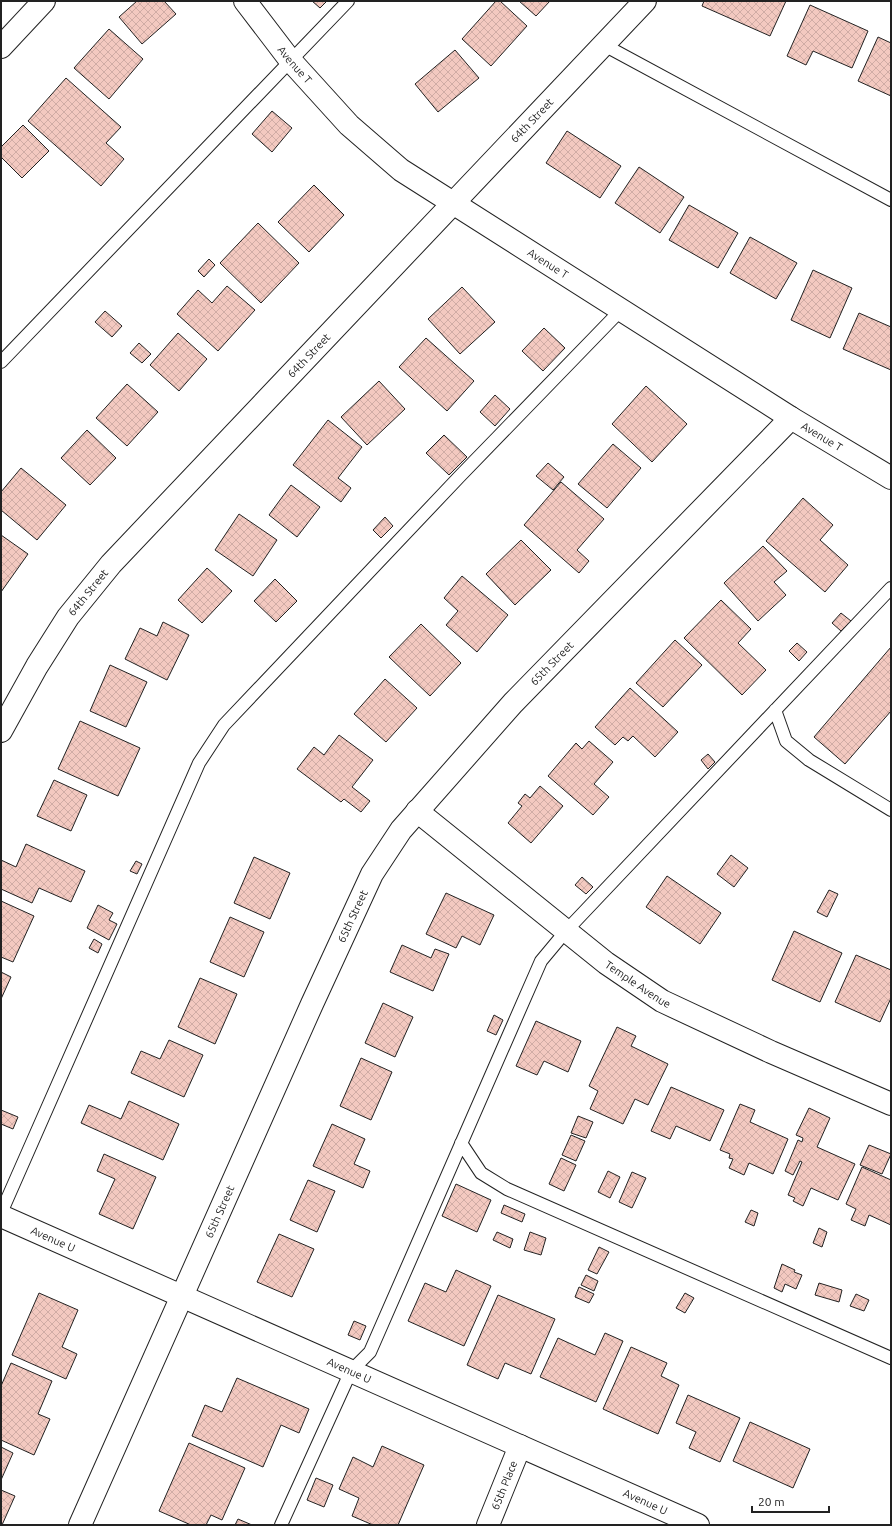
<svg xmlns="http://www.w3.org/2000/svg" width="892" height="1526" viewBox="0 0 892 1526" font-family="Ubuntu,sans-serif">
<style>
.building{fill:url(#building-cross-hatch);stroke:#222}
.lines{fill:none;stroke-linecap:round;stroke-linejoin:round}
.lane-casing{stroke:#222;stroke-width:14}
.street-casing{stroke:#222;stroke-width:24}
.secondary-casing{stroke:#222;stroke-width:24}
.lane{stroke:#fff;stroke-width:12}
.street{stroke:#fff;stroke-width:22}
.secondary{stroke:#fff;stroke-width:22}
.labels{text-anchor:middle;stroke-width:3;stroke-linejoin:round;paint-order:stroke}
.street-label{font-size:11px;fill:#222;stroke:#fff}
</style>
<defs>
<pattern id="building-cross-hatch" width="8" height="8" patternUnits="userSpaceOnUse"><rect width="8" height="8" fill="#f3c9c0"/><path d="M0 0l8 8M0 8l8-8" fill="none" stroke="#d0aca5"/></pattern>
</defs>
<rect width="100%" height="100%" fill="#fff"/>
<path class="building" d="M137 1H164L176 14 142 44 119 17Z
M312 1H327L320 8Z
M496 1H500L527 26 491 66 462 39Z
M519 1H550L536 16Z
M704 1H786L770 36 702 6Z
M810 5 868 31 852 68 813 51 806 65 787 56Z
M109 29 143 59 109 99 74 68Z
M878 37 891 43V96L858 81Z
M455 50 479 78 438 112 415 84Z
M66 78 121 127 106 143 124 159 101 186 28 121Z
M272 111 292 128 272 152 252 134Z
M23 125 49 151 22 178 1 157V147Z
M567 131 621 166 600 198 546 163Z
M639 167 684 197 660 233 615 203Z
M314 185 344 215 309 252 278 222Z
M689 205 738 233 718 268 669 240Z
M258 223 299 263 261 303 220 263Z
M750 237 797 263 776 299 730 273Z
M209 259 215 265 204 277 198 271Z
M813 270 852 288 830 338 791 320Z
M227 286 255 310 218 351 177 314 198 290 212 303Z
M462 287 495 322 460 354 428 319Z
M105 311 122 326 112 337 95 322Z
M859 313 891 327V370L843 349Z
M544 328 565 348 543 371 522 351Z
M178 333 207 359 179 391 150 365Z
M426 338 474 381 447 411 399 367Z
M139 343 151 354 142 363 130 353Z
M379 381 405 409 367 445 341 417Z
M127 384 158 412 127 446 96 418Z
M646 386 687 424 652 462 612 424Z
M495 395 510 409 495 426 480 412Z
M328 420 362 447 338 478 351 488 341 502 293 465Z
M87 430 116 458 90 485 61 458Z
M444 435 467 457 449 475 426 453Z
M613 444 641 468 607 508 578 484Z
M548 463 564 477 553 490 536 476Z
M21 468 66 505 37 540 1 510V492Z
M561 482 604 519 577 550 589 561 579 573 524 525Z
M291 485 320 507 297 537 269 515Z
M803 498 833 525 820 540 848 565 825 592 766 541Z
M239 514 277 540 253 576 215 550Z
M385 517 393 526 381 538 373 530Z
M1 535 28 554 1 592Z
M521 540 551 570 515 605 486 574Z
M763 546 787 571 774 582 786 595 758 621 724 583Z
M207 568 232 591 202 623 178 600Z
M462 576 508 615 477 652 446 625 458 611 444 598Z
M275 579 297 601 276 622 254 601Z
M721 600 751 629 738 643 766 670 742 695 684 638Z
M841 613 851 621 841 631 832 623Z
M163 622 189 635 167 680 125 659 140 628 157 636Z
M421 624 461 663 430 696 389 657Z
M675 640 702 665 663 707 636 683Z
M797 643 807 652 799 661 789 651Z
M891 647V711L845 764 814 737Z
M110 665 147 682 126 727 90 711Z
M385 679 417 708 386 742 354 714Z
M630 688 678 732 655 757 633 736 628 741 623 737 615 745 595 727Z
M80 721 140 748 118 796 58 769Z
M339 735 373 760 352 787 370 801 361 812 344 799 341 802 297 769 314 747 324 755Z
M589 741 613 762 594 784 609 797 593 815 548 776 576 743 582 749Z
M708 754 715 762 708 769 701 760Z
M54 780 87 795 71 831 37 816Z
M540 786 563 806 531 843 508 823 522 806 518 803 525 794 530 798Z
M26 844 85 871 71 902 39 888 32 903 1 889V860L16 867Z
M731 855 748 868 734 887 717 874Z
M254 857 290 873 270 919 234 903Z
M136 861 142 864 137 874 130 871Z
M667 876 721 913 700 944 646 907Z
M582 877 593 887 586 894 575 885Z
M829 890 838 894 827 917 817 912Z
M446 893 494 915 480 945 462 936 456 948 426 934Z
M1 901 34 916 13 962 1 957Z
M98 905 113 913 109 920 117 924 109 940 87 928Z
M230 917 264 932 244 977 210 962Z
M794 931 842 953 820 1002 772 980Z
M94 939 102 944 98 953 89 948Z
M402 945 431 958 435 949 449 954 433 991 390 972Z
M856 955 891 970V998L880 1022 835 1002Z
M1 972 11 977 1 999Z
M200 978 237 994 215 1044 178 1027Z
M383 1003 413 1017 395 1057 365 1043Z
M494 1015 503 1020 496 1035 487 1031Z
M536 1021 581 1041 568 1072 544 1061 537 1075 516 1066Z
M617 1027 636 1036 631 1046 668 1064 648 1105 635 1099 623 1124 590 1109 598 1091 589 1086Z
M169 1040 203 1055 184 1097 131 1073 141 1051 160 1059Z
M361 1058 392 1072 371 1120 340 1106Z
M671 1087 724 1110 710 1141 676 1126 670 1139 651 1131Z
M129 1101 179 1124 163 1160 81 1123 89 1105 121 1119Z
M740 1104 755 1110 750 1122 788 1139 773 1174 749 1163 744 1175 729 1168 733 1159 729 1158 730 1154 720 1150Z
M809 1108 830 1118 817 1147 855 1164 838 1200 811 1188 803 1206 793 1201 795 1198 788 1195 802 1162 800 1161 793 1175 785 1171 798 1140 802 1142 803 1138 796 1135Z
M1 1110 18 1117 13 1129 1 1124Z
M578 1116 593 1122 586 1138 571 1133Z
M332 1124 365 1139 354 1164 370 1171 363 1188 313 1166Z
M571 1135 585 1141 576 1161 562 1155Z
M869 1145 891 1154 882 1174 860 1165Z
M104 1154 156 1177 133 1229 99 1214 115 1179 97 1171Z
M561 1158 576 1165 564 1191 549 1184Z
M862 1167 891 1180V1225L869 1215 865 1226 851 1220 856 1209 846 1204Z
M608 1171 620 1177 610 1198 598 1192Z
M632 1172 646 1178 632 1208 619 1202Z
M308 1180 335 1191 317 1232 290 1220Z
M456 1184 491 1200 477 1232 442 1216Z
M504 1205 525 1214 522 1222 501 1213Z
M751 1210 758 1213 754 1226 745 1222Z
M819 1228 827 1232 822 1247 813 1243Z
M497 1232 513 1239 510 1248 493 1240Z
M530 1232 546 1238 541 1255 524 1250Z
M279 1234 314 1249 292 1297 257 1282Z
M599 1247 609 1252 597 1274 588 1270Z
M782 1264 795 1270 794 1272 802 1275 796 1289 785 1284 782 1292 774 1288Z
M456 1270 491 1286 464 1346 408 1321 425 1283 446 1292Z
M586 1275 598 1281 594 1291 581 1285Z
M819 1283 842 1290 839 1302 815 1295Z
M579 1287 594 1294 589 1303 575 1297Z
M39 1293 78 1310 62 1347 77 1354 66 1379 12 1355Z
M685 1293 694 1298 685 1313 676 1308Z
M856 1294 869 1300 864 1311 850 1306Z
M498 1295 555 1319 531 1374 505 1363 498 1379 467 1365Z
M354 1321 366 1326 360 1340 348 1335Z
M605 1333 623 1341 596 1402 540 1377 558 1338 595 1355Z
M631 1347 667 1363 661 1376 679 1385 658 1434 603 1409Z
M11 1363 52 1381 38 1414 50 1419 34 1455 1 1440V1386Z
M237 1378 309 1409 299 1433 281 1425 263 1467 192 1436 205 1405 222 1412Z
M688 1395 740 1418 720 1462 689 1448 696 1432 676 1423Z
M750 1422 810 1449 793 1488 733 1461Z
M189 1443 245 1468 222 1520 211 1515 206 1525H191L159 1511Z
M382 1446 424 1465 398 1525H373L352 1516 359 1498 339 1489 353 1457 373 1467Z
M1 1447 13 1453 1 1480Z
M316 1478 333 1485 324 1507 307 1500Z
M1 1490 15 1496 2 1525H1Z
M238 1519 252 1525H235Z"/>
<g class="lines">
<defs>
<path id="lane" d="M604 45 891 200
M1 362 348 1
M775 710 786 741 809 760 891 810
M461 1143 481 1173 507 1189 891 1358
M1 1213 199 763 224 725 460 476 621 310
M281 1525 351 1371 370 1352 541 961 566 931 891 588"/>
<g id="street">
<path id="s1" d="M245 1 290 60 349 125 401 170 791 418 891 478"/>
<path d="M1 47 44 1"/>
<path id="s2" d="M1 731 37 666 68 617 111 564 645 1"/>
<path id="s3" d="M417 811 606 963 662 1001 771 1052 891 1104"/>
<path id="s4" d="M80 1525 312 1004 372 874 401 830 513 703 791 418"/>
<path id="s5" d="M488 1525 520 1446"/>
</g>
<g id="secondary">
<path id="s6" d="M1 1216 698 1525"/>
</g>
</defs>
<use href="#lane" class="lane-casing"/>
<use href="#street" class="street-casing"/>
<use href="#secondary" class="secondary-casing"/>
<use href="#lane" class="lane"/>
<use href="#street" class="street"/>
<use href="#secondary" class="secondary"/>
</g>
<g class="labels">
<g class="street-label">
<text dy="4" stroke="none"><textPath href="#s1" startOffset="81">Avenue T</textPath></text>
<text dy="4" stroke="none"><textPath href="#s2" startOffset="812">64th Street</textPath></text>
<text dy="4" stroke="none"><textPath href="#s1" startOffset="405">Avenue T</textPath></text>
<text dy="4" stroke="none"><textPath href="#s2" startOffset="488">64th Street</textPath></text>
<text dy="4" stroke="none"><textPath href="#s1" startOffset="729">Avenue T</textPath></text>
<text dy="4" stroke="none"><textPath href="#s2" startOffset="164">64th Street</textPath></text>
<text dy="4" stroke="none"><textPath href="#s4" startOffset="991">65th Street</textPath></text>
<text dy="4" stroke="none"><textPath href="#s4" startOffset="667">65th Street</textPath></text>
<text dy="4" stroke="none"><textPath href="#s3" startOffset="281">Temple Avenue</textPath></text>
<text dy="4" stroke="none"><textPath href="#s4" startOffset="343">65th Street</textPath></text>
<text dy="4" stroke="none"><textPath href="#s6" startOffset="57">Avenue U</textPath></text>
<text dy="4" stroke="none"><textPath href="#s6" startOffset="381">Avenue U</textPath></text>
<text dy="4" stroke="none"><textPath href="#s5" startOffset="43">65th Place</textPath></text>
<text dy="4" stroke="none"><textPath href="#s6" startOffset="705">Avenue U</textPath></text>
</g>
</g>
<rect width="892" height="1526" fill="none" stroke="#222222" stroke-width="4"/>
<path d="M752 1506v6h77v-6" fill="none" stroke="#222222" stroke-width="2"/>
<text x="758" y="1506" font-size="12" fill="#222222" stroke="#ffffff" stroke-width="3" paint-order="stroke">20 m</text>
</svg>
